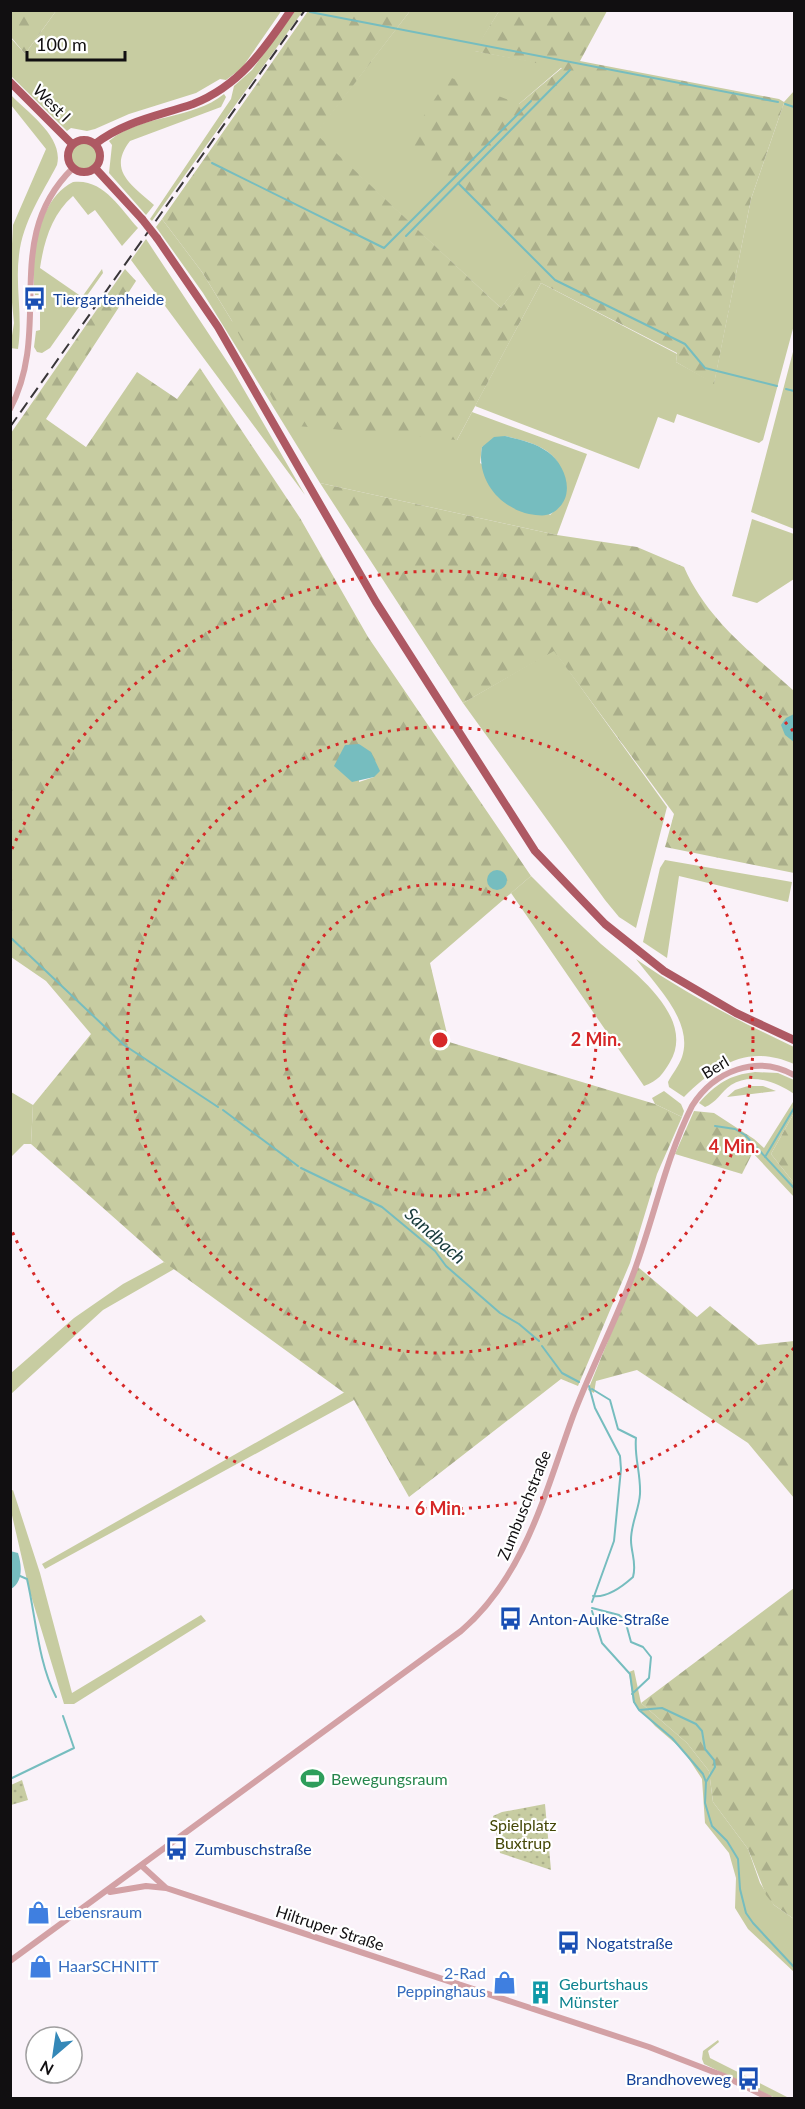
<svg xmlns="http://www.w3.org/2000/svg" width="805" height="2109" viewBox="0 0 805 2109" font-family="Lato,sans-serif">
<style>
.grass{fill:#c7cca1;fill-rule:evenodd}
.forest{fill:url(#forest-firs);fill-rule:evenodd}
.park{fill:url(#park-dots)}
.water{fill:#76bdbf}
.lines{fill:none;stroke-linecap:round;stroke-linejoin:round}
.stream{stroke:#76bdbf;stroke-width:2}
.minor{stroke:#d3a1a5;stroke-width:6}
.major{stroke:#ae5963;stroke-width:8}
.rail{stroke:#393639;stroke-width:2;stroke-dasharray:12 6;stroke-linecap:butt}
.major-bridge{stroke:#ae5963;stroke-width:8}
.ring{fill:none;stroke:#d62828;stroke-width:3;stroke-dasharray:3 6}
.labels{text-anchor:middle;stroke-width:4.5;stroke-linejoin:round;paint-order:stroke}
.street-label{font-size:16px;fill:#110f11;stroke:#fff}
.transit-label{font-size:16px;fill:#164399;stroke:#fff;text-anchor:start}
.leisure-label{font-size:16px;fill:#27864d;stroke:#fff;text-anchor:start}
.park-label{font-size:16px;fill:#444706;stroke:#fff}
.shop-label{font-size:16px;fill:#366cbe;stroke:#fff;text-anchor:start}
.culture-label{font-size:16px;fill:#0d838f;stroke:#fff;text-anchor:start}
.water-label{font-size:18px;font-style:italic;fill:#173a3b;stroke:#fff}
.centre{fill:#d62828;stroke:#fff;stroke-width:3}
.ring-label{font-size:18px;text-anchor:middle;font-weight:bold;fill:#d62828;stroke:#fff;stroke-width:4.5;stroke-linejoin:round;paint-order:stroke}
</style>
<defs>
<pattern id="forest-firs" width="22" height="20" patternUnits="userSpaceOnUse" patternTransform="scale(1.5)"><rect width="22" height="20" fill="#c7cca1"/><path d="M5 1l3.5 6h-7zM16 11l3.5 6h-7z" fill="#aaae8a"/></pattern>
<pattern id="park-dots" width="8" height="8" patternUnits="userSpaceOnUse" patternTransform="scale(1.5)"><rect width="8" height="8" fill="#c7cca1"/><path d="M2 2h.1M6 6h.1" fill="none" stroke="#aaae8a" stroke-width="1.8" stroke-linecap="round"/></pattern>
</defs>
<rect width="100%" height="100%" fill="#faf2f9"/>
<path class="grass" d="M282 10 242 68 226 80 220 79 196 93 129 114 95 129 87 131 71 128 67 131 11 76 10 37 25 54 56 11Z
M295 11H303L152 221 150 219 231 99 234 86 252 70Z
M410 11H499L475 51 562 67 519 104 533 266 501 308 315 134Z
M224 94 226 97 221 107 130 141C107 171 132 185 154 205L146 215 109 173 112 145 109 141C142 114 192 120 224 94Z
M11 95C28 113 64 137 57 165 42 194 23 221 19 255 15 286 23 317 18 349L10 348 14 323 10 282 13 225 46 149 11 105Z
M784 103H794V325L763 440 759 443 677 414 674 423 658 417 639 469 475 406 541 283 677 354 676 362 714 383 751 199Z
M71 156a13 13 0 1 1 26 0a13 13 0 1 1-26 0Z
M73 182C103 178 120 208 138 228L122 246 95 210 88 215 73 196C52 214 44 241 40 268L82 297 102 269 103 273 50 348 42 353 37 352 34 347 36 331 40 330V295H35C30 259 37 200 73 182Z
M162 219 202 272 232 321 457 440 472 412 587 454 557 535 320 483 203 293 156 227ZM505 436C521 440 546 445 556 460 562 469 561 491 563 502L550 515 480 463 482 447Z
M146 239 232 369 305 495 131 260Z
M794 348V529L751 512Z
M752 519 794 534V579L757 603 732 596Z
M554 650 667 807 636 928 619 917 605 900 463 703Z
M665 860 792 882 788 902 679 876 667 958 643 942 660 868Z
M531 876C554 899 577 922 601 944 630 969 697 1016 670 1062 663 1074 658 1081 644 1086L511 893Z
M636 959C686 994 739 1021 794 1047V1064C747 1044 718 1064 684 1097L669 1087 668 1082C672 1074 679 1066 682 1057 694 1021 655 985 636 959Z
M755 1072 778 1073 794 1080V1094C776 1082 751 1072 731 1085 721 1092 716 1103 705 1107L699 1103C716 1084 729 1075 755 1072Z
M748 1086H763L776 1091 727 1097 735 1090Z
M664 1091 681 1104 684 1111 682 1117 655 1104 652 1098Z
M11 1092 33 1105 31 1144H24L11 1157Z
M793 1102 794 1113 771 1154 794 1183V1197L752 1152 754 1139 764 1148Z
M164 1262 176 1268 103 1310 11 1394V1373L74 1318 123 1284Z
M345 1392 354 1400 45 1569 42 1564Z
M13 1490 40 1573 72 1693 201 1615 206 1621 74 1704H64L29 1589 11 1511V1491Z
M634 1670 641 1703 687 1743 709 1771 713 1802 748 1849 760 1883 774 1905 794 1919V1972L748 1929 735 1908 736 1878 729 1853 705 1823 702 1779 683 1750 655 1726 633 1702 629 1672Z
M718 2040 719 2042 708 2051 710 2058 789 2098H775L704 2064 702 2059 703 2051Z"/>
<path class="forest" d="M10 11H56L25 54 11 37Z
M308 11H410L316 134 501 308 532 266 405 145 449 77 519 104 562 68 474 51 499 11H607L580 61 779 99 784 102 794 91V103H784L751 199 714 384 676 362 677 353 541 283 457 440 286 425 232 321 202 272 162 219Z
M125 269 136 281 46 419 86 447 137 372 177 399 200 368 300 518 368 637 531 876 430 963 449 1042 655 1104 682 1117 657 1174 630 1263 578 1386 561 1379 409 1497 354 1400 164 1262 31 1144 33 1105 91 1034 46 981 11 957V433ZM359 744 374 777 359 782Z
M320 483 557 535 637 547 684 567C707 620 752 653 794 691V873L665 847 674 814 554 651 463 703Z
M694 1111 714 1113 754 1139V1150L742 1174 675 1154Z
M794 1113V1183L771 1154Z
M638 1267 697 1317 710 1306 758 1345 794 1341V1498L748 1443 637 1370 596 1381 594 1393 588 1390Z
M794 1588V1919L774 1905 766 1895 748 1849 713 1802 709 1771 687 1743 641 1703Z"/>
<path class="park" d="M22 1780 28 1800 11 1805V1785Z
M545 1804 551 1870 500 1853 493 1816 502 1812Z"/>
<path class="water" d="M505 436C519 439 536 443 548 452 567 466 577 499 552 513 545 517 537 515 529 514 498 507 476 478 482 447L494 437Z
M794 714V742L785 735 781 725 786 718Z
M359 744 371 752 380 771 374 777 352 782 334 766 345 745Z
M487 880a10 10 0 1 1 20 0a10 10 0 1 1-20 0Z
M10 1551 18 1553C22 1566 23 1582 11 1589Z"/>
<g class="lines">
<path class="stream" d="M310 12 778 102
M785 104 794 107
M212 163 384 248 531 101
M458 183 555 280 685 344 705 368 777 386
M406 236 570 70
M786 389 794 391
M10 937 124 1045 218 1107
M223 1110 298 1166
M715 1126 735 1129 745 1135 794 1188
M765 1157 794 1108
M301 1168 382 1207 435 1251 446 1266 500 1313 519 1324 539 1341
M542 1346 562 1373 579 1382
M589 1386 595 1408 620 1456 621 1469 614 1541 592 1602
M592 1389 610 1400 618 1429 636 1438C634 1457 641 1474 640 1494 639 1510 631 1523 631 1540 631 1553 637 1563 633 1577 623 1586 607 1598 593 1596
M20 1576 27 1579C36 1618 38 1662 56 1697
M592 1608 619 1615 625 1620 631 1642 643 1647 651 1657 649 1678 632 1694
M592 1611 602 1643 630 1674 634 1702 639 1710 672 1738 703 1774 706 1782 705 1803 712 1826 727 1841 738 1859 740 1889 746 1913 753 1923 794 1967
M639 1710 662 1708 696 1724 702 1731 705 1749 714 1760 715 1767 706 1782
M10 1779 74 1748 63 1716"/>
<path class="minor" d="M10 409C54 326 0 239 73 168
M143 1867 166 1888 649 2047 724 2076 769 2098
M110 1892 146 1886 166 1888
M10 1961 461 1631C525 1576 545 1493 573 1416 592 1366 617 1319 635 1269 655 1214 666 1158 692 1106 714 1071 757 1054 794 1075"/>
<path class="major" d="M10 82 72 144
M68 156a16 16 0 1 1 32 0a16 16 0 1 1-32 0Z
M95 144C125 121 158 116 193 104 239 86 264 50 291 10
M95 168 142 219
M157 238 218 327 376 602 535 851 605 924 664 971 736 1013 794 1040"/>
<path class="rail" d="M10 427 305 10"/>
<path class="major-bridge" d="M142 219 157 238"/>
</g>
<g class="ring">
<circle cx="440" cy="1040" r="156"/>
<circle cx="440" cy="1040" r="313"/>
<path d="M794 1348A469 469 0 0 1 12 1231M12 849A469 469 0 0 1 794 732"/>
</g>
<defs>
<symbol id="bus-bare" viewBox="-9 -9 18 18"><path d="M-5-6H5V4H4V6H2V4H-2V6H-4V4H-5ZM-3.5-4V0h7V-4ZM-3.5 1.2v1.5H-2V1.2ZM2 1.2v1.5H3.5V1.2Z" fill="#1a4fb4" stroke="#fff" stroke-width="2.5" paint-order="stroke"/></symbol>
<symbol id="stadium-bare" viewBox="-9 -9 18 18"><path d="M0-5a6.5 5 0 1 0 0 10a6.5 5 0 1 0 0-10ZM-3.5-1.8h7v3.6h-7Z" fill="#2e9e5b" stroke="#fff" stroke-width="2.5" paint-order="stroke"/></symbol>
<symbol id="shop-bare" viewBox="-9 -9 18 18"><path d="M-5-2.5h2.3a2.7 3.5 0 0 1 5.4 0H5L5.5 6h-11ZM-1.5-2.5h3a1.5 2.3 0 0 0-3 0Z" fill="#3f7fe0" stroke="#fff" stroke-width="2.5" paint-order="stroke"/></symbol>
<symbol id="building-bare" viewBox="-9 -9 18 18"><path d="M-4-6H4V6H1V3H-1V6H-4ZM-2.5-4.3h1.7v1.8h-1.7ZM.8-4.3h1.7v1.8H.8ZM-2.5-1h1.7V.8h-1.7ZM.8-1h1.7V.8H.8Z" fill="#0f9aa8" stroke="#fff" stroke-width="2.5" paint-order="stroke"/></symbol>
</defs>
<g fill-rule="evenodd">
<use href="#bus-bare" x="18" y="282" width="33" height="33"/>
<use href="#bus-bare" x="494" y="1602" width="33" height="33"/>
<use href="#stadium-bare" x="296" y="1762" width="33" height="33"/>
<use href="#bus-bare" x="160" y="1832" width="33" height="33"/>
<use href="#shop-bare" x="22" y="1896" width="33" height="33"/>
<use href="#bus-bare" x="552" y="1926" width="33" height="33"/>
<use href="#shop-bare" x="24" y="1950" width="33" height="33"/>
<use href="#shop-bare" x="488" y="1966" width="33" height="33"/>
<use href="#building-bare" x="524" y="1976" width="33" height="33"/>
<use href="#bus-bare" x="732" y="2062" width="33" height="33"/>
</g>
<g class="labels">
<g class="street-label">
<text transform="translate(52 103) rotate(45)" y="6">West I</text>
<text transform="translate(715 1067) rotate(-31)" y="6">Berl</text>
<text transform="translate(524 1505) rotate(-68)" y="6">Zumbuschstraße</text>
<text transform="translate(330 1928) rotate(18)" y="6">Hiltruper Straße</text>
</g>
<g class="transit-label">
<text x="53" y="305">Tiergartenheide</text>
<text x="529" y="1625">Anton-Aulke-Straße</text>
<text x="195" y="1855">Zumbuschstraße</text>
<text x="586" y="1949">Nogatstraße</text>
<text x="731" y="2085" text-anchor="end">Brandhoveweg</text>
</g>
<g class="leisure-label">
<text x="331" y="1785">Bewegungsraum</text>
</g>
<g class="park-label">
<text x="523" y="1831">Spielplatz<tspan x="523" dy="18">Buxtrup</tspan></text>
</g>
<g class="shop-label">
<text x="57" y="1918">Lebensraum</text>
<text x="58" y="1972">HaarSCHNITT</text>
<text x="486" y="1979" text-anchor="end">2-Rad<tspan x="486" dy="18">Peppinghaus</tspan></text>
</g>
<g class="culture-label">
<text x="559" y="1990">Geburtshaus<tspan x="559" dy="18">Münster</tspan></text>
</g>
<g class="water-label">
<text transform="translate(435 1236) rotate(42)" y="6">Sandbach</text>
</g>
</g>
<circle cx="440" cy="1040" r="9" class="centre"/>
<g class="ring-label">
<text x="596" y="1046">2 Min.</text>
<text x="734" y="1153">4 Min.</text>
<text x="440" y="1515">6 Min.</text>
</g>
<rect width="805" height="2109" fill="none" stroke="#110f11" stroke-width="24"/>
<g transform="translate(54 2055) rotate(209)"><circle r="28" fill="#ffffff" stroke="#a09fa0" stroke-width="1.5"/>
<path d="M0-4.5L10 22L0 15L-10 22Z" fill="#3488b8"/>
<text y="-9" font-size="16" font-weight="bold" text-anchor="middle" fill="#110f11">N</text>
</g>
<path d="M27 51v9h98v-9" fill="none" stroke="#110f11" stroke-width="3"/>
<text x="36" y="51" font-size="18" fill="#110f11" stroke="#ffffff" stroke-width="4.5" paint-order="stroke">100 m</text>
</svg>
